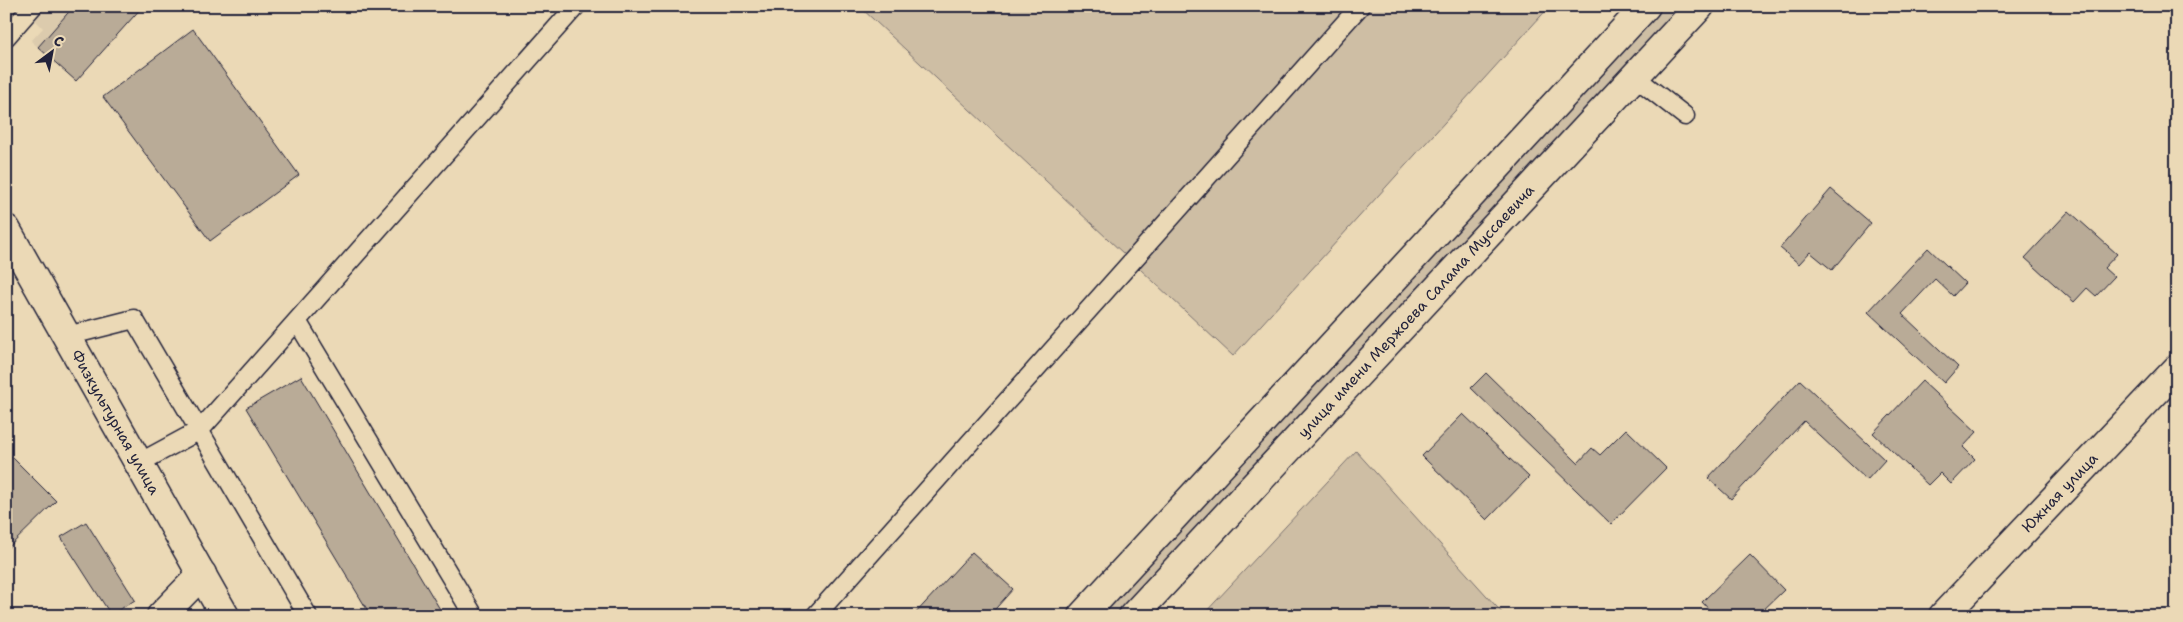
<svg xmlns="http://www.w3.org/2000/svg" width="2183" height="622" viewBox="0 0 2183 622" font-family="'Shantell Sans',sans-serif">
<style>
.built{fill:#dccbad}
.green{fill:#cebea4;stroke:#787070}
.building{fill:#b9ab97;stroke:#22223b}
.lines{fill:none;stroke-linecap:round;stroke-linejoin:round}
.service-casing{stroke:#22223b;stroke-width:21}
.minor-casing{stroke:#22223b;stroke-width:31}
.tertiary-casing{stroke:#22223b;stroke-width:31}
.secondary-casing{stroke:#22223b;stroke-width:31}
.service{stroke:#ebd9b6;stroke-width:18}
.minor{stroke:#ebd9b6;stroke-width:28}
.tertiary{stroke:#ebd9b6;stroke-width:28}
.secondary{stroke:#ebd9b6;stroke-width:28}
.labels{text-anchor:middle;stroke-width:5;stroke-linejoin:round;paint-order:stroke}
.street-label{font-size:15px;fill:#22223b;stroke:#ebd9b6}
</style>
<rect width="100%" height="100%" fill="#ebd9b6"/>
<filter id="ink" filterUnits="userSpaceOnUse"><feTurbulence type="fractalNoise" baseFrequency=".02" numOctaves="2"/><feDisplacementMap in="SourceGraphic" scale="10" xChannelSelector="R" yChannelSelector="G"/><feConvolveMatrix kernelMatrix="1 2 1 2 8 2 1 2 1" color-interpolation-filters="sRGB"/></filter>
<g filter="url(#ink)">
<path class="built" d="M21 6H141L76 81 31 41 43 28Z"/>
<path class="green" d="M859 6H1550L1233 356Z
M1664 6H1681L1115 616H1100Z
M1356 451 1505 616H1202Z"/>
<path class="building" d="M74 6H143L76 81 38 47Z
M193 29 299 175 210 241 103 97Z
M1831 189 1871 223 1832 270 1810 252 1799 264 1780 248Z
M2069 211 2117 254 2104 268 2114 277 2096 296 2087 288 2074 302 2025 258Z
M1928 248 1965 283 1953 296 1935 279 1902 314 1958 367 1944 383 1868 312Z
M1486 373 1578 463 1592 448 1600 455 1626 429 1666 468 1611 524 1471 388Z
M301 376 444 616H371L246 408Z
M1800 380 1885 460 1867 480 1804 421 1731 499 1708 478Z
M1922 381 1977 432 1963 447 1975 459 1951 484 1940 473 1928 485 1873 433Z
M1463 414 1529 477 1487 520 1422 456Z
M8 453 56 501 6 550V455Z
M86 522 135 600 111 615 61 537Z
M972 552 1013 589 989 616H913Z
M1750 555 1784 590 1757 616H1715L1702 602Z"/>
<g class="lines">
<defs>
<path id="service" d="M6 37 33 6
M1635 77 1685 116
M297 321 474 616
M67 336 134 319 308 616
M139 463 200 430 576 6
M815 616 1360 6"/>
<g id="minor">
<path d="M161 616 202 574"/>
<path id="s1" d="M1943 616 2177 369"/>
</g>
<g id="tertiary">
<path d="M1082 616 1646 6"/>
<path id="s2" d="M1133 616 1700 6"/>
</g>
<g id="secondary">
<path id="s3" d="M6 229 225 616"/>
</g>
</defs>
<use href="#service" class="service-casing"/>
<use href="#minor" class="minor-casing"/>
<use href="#tertiary" class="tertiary-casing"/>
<use href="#secondary" class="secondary-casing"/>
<use href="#service" class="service"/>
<use href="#minor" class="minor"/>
<use href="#tertiary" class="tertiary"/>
<use href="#secondary" class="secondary"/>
</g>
</g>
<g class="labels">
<g class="street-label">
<text dy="5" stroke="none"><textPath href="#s2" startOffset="416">улица имени Мержоева Салама Муссаевича</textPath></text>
<text dy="5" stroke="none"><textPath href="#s3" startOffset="222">Физкультурная улица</textPath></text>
<text dy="5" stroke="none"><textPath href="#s1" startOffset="170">Южная улица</textPath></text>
</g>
</g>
<rect width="2183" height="622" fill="none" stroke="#ebd9b6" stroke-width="25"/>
<rect x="12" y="12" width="2158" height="597" fill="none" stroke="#22223b" stroke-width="2" filter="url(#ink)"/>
<g transform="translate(52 52) rotate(32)" stroke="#ebd9b6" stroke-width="4" paint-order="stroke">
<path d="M0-4L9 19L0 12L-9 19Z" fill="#22223b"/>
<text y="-8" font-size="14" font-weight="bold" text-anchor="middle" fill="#22223b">С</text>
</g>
</svg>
